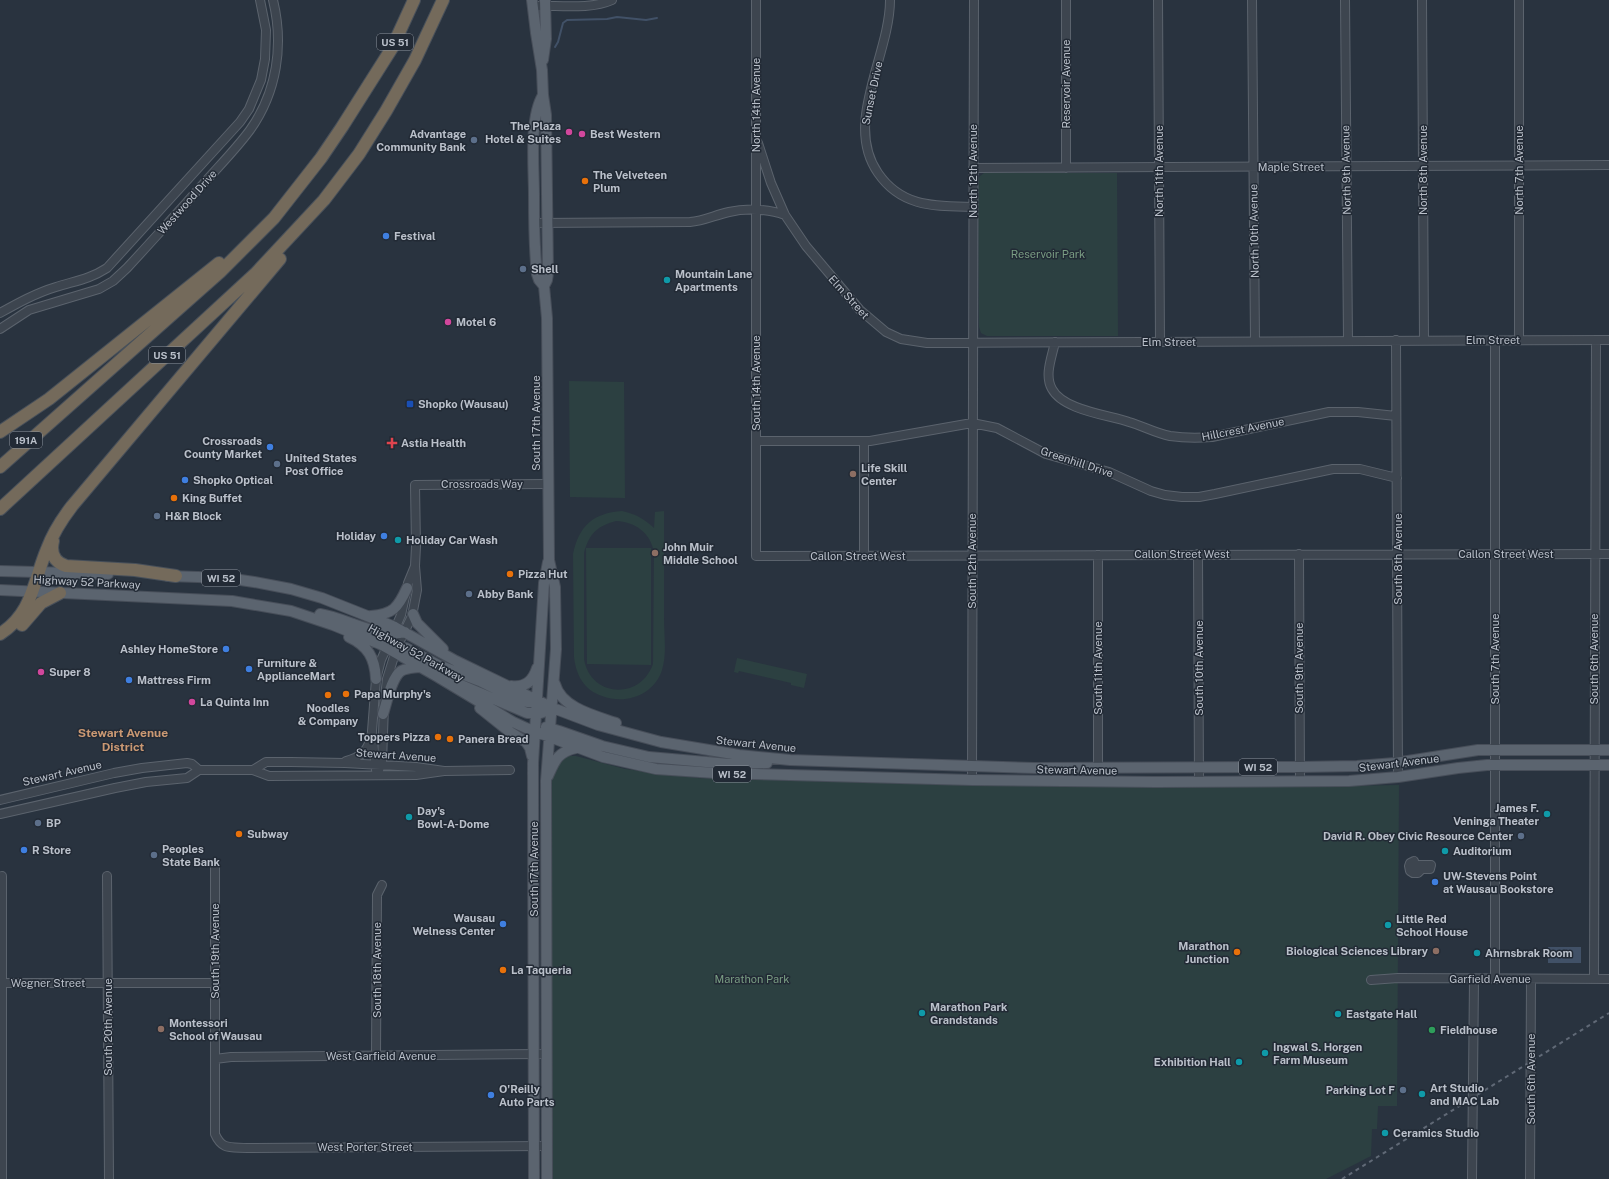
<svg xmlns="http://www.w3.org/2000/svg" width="1609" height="1179" viewBox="0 0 1609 1179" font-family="'Public Sans',sans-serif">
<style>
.green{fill:#2c4041;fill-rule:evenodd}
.water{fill:#415167}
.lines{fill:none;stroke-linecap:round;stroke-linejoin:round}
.stream{stroke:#415167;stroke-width:2}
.minor-casing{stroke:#5b636d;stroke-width:10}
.major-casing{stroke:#474e59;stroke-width:12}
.highway-casing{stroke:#48505a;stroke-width:14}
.minor{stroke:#3d454f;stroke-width:8}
.major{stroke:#5b646f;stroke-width:10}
.highway{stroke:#746a5b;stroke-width:12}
.rail{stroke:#606976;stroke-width:2;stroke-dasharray:4 4;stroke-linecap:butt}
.hotel-dot{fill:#d1479c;stroke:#222a35;stroke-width:1.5}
.service-dot{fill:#5c6f8a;stroke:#222a35;stroke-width:1.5}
.food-dot{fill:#e8710a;stroke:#222a35;stroke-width:1.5}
.shop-dot{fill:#3f7fe0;stroke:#222a35;stroke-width:1.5}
.culture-dot{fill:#0f9aa8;stroke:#222a35;stroke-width:1.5}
.transit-dot{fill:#1a4fb4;stroke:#222a35;stroke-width:1.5}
.health-dot{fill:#e0444e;stroke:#222a35;stroke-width:1.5}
.education-dot{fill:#8d6e63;stroke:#222a35;stroke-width:1.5}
.leisure-dot{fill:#2e9e5b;stroke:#222a35;stroke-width:1.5}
.labels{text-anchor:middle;stroke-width:3;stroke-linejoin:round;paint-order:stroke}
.shield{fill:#222a35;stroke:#8c939d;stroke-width:1}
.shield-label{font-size:10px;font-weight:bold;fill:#bac0ca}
.street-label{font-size:11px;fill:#bac0ca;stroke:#222a35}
.poi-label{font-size:11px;font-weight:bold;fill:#bac0ca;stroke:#222a35;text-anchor:start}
.park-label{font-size:11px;fill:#7a9d83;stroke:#222a35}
.neighbourhood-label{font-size:12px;font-weight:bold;fill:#cb9973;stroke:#222a35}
</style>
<rect width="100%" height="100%" fill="#29333f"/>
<path class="green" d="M984 173H1117L1118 336H987L981 333 979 327 978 181 980 176Z
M569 381 624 382 625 498 570 497Z
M622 511C636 514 644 519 654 528L655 512 664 511C664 547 664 583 664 618 664 635 667 654 662 670 654 695 626 705 602 696 584 690 576 675 574 657L573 554C579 526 593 513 622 511ZM616 521C635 522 650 532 654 552L653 664C640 701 590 697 584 659V553C589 534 597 526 616 521Z
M586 548H651V665L587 664Z
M737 658 807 674 804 688 791 685V683L739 671 738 673 734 672Z
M569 756H576L625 769 697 778 992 786H1345L1399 785 1397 1106H1378L1377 1129H1372L1371 1156 1326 1179H552L551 789C552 776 556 760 569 756Z"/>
<path class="water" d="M1548 947H1581V963H1548Z"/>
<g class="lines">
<path class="stream" d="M555 47 558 42 563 23 567 20 607 19 617 17 646 20 657 18"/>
<defs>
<path id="minor" d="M756 0V556L1609 554
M890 0C890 55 843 123 878 173 902 208 936 206 973 207
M1066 0V168
M1158 0 1160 342
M1252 0 1255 341
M1345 0 1348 341
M1422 0 1424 340
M1519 0V340
M533 6C557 5 590 10 612 0
M758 143 771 183 785 215 806 246 860 310 886 332 901 339 927 343 1609 340
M973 168 1609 165
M534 223 690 222C704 221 715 215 729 212 746 208 769 209 785 215
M0 313C18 303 36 293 56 287 75 281 90 279 107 268L240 122 249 109 261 80 265 59 266 30 260 0
M0 329 29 310 99 289 113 281 127 268C153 240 179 211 204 183 220 165 236 149 250 130 277 92 284 45 273 0
M1396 340 1398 777
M1495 340V979
M1055 342C1052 357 1044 375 1052 389 1063 410 1108 415 1129 422 1143 426 1155 433 1170 436 1184 438 1198 438 1212 437L1329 412H1358L1396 416
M756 441H870L972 423 997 428 1046 454 1109 472 1151 491 1165 495 1182 497H1199L1215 494 1333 469H1360L1397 478
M1198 554 1199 782
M1299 554 1300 782
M864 556V441
M346 761C361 757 368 751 371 736
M253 770 266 762H291L345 763 416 767 444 771 510 770
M376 770 372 731 376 679 381 660 401 615 408 583 415 566
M377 775 382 762 384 706 387 679 397 647 412 616 417 590 415 566 416 546 415 485 548 484
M972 780 974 0
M1098 782V555
M0 800 114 773 142 768 187 763 192 764 199 770
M0 814 115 788 146 782 187 778 199 770H253L269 776 416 775 444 771
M1414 861V865H1431L1430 869H1422L1418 873H1413L1410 871 1409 866 1410 863Z
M215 866V1134C222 1150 230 1147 247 1148L547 1146
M2 876V1179
M107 876 109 1179
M1594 979 1596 340
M1371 980 1398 978 1609 979
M0 983H215
M376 1055 377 895 382 885
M215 1059 231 1057 547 1054
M1472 1179 1474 979
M1530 1179 1531 979"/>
<path id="major" d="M532 0 536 33 542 70 543 95 546 115 548 273 547 280 544 286
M543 60 546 39 545 0
M543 95C529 118 534 167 534 195 534 221 534 248 537 274L539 280 544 286 547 318 549 560 555 587 556 649 546 781 547 1179
M0 571 108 574
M168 576 227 578 254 582 291 589 322 598 395 627 456 661 553 708 598 725 661 742 739 755 790 760 1035 768 1299 767 1357 766 1395 763 1478 750H1609
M0 590 232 601 291 611 333 625 380 644 438 677 513 722 526 728 603 757 656 769 715 773 972 780 1155 782 1349 781 1398 777 1458 768 1487 765H1609
M320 614C346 618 379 639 405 632
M413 614 417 623 443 649
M371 616C393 614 398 608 407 588
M349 637C368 646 375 658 376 679
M387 648H406L438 665 480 681 518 700 528 702 535 701
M454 682 527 713H541L553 708
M555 684C561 708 596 716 616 723
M511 686C525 688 533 681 537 668
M480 708 510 732 526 742 530 748 532 756
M383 714C387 702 391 678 401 671 406 668 413 668 419 667
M546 727 559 731 602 746 649 757 729 764 767 763
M548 776C555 760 558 752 576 748
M534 1179 533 763 544 583 548 562"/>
<path id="highway" d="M0 432 49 399 219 263
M0 467 220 272 274 218 321 158 342 127 392 48 414 0
M0 509 255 274 324 200 359 154 386 111 415 60 443 0
M53 541C50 553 54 562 66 566L135 570 176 576
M22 625 41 603 60 593
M0 634C33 613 33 582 47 549 53 533 62 519 72 506L280 259"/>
</defs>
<use href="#minor" class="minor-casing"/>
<use href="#major" class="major-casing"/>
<use href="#highway" class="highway-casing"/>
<use href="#minor" class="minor"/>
<use href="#major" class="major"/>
<use href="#highway" class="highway"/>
<path class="rail" d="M1342 1179 1609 1013"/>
</g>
<g class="hotel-dot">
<circle cx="569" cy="132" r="4"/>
<circle cx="582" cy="134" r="4"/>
<circle cx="448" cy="322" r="4"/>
<circle cx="41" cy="672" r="4"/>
<circle cx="192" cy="702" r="4"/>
</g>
<g class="service-dot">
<circle cx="474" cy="140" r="4"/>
<circle cx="523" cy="269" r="4"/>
<circle cx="277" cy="464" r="4"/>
<circle cx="157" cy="516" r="4"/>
<circle cx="469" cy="594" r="4"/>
<circle cx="38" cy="823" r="4"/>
<circle cx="1521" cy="836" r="4"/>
<circle cx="154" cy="855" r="4"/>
<circle cx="1403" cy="1090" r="4"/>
</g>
<g class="food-dot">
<circle cx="585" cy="181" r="4"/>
<circle cx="174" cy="498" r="4"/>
<circle cx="510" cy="574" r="4"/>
<circle cx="346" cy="694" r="4"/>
<circle cx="328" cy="695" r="4"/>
<circle cx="438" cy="737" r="4"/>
<circle cx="450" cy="739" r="4"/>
<circle cx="239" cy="834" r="4"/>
<circle cx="1237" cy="952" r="4"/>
<circle cx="503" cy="970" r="4"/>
</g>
<g class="shop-dot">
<circle cx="386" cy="236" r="4"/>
<circle cx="270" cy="447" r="4"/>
<circle cx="185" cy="480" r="4"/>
<circle cx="384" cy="536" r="4"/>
<circle cx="226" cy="649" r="4"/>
<circle cx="249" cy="669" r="4"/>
<circle cx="129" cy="680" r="4"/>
<circle cx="24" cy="850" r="4"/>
<circle cx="1435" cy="882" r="4"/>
<circle cx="503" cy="924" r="4"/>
<circle cx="491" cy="1095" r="4"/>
</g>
<g class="culture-dot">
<circle cx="667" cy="280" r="4"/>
<circle cx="398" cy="540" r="4"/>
<circle cx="1547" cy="814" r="4"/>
<circle cx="409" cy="817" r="4"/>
<circle cx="1445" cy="851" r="4"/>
<circle cx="1388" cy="925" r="4"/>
<circle cx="1477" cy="953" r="4"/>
<circle cx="922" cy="1013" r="4"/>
<circle cx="1338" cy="1014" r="4"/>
<circle cx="1265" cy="1053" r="4"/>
<circle cx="1239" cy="1062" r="4"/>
<circle cx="1422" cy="1094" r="4"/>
<circle cx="1385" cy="1133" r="4"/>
</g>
<rect class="transit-dot" x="406" y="400" width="8" height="8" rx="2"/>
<path class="health-dot" d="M390 437h4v4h4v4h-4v4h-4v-4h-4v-4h4z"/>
<g class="education-dot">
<circle cx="853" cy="474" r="4"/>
<circle cx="655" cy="553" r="4"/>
<circle cx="1436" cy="951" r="4"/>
<circle cx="161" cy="1029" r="4"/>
</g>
<circle class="leisure-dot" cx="1432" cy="1030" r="4"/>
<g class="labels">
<g class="shield">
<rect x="377" y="34" width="36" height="16" rx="3"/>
<rect x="149" y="347" width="36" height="16" rx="3"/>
<rect x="10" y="432" width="32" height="16" rx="3"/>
<rect x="202" y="570" width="38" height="16" rx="3"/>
<rect x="1239" y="759" width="38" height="16" rx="3"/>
<rect x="713" y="766" width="38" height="16" rx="3"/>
</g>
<g class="shield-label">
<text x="395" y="46">US 51</text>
<text x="167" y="359">US 51</text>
<text x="26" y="444">191A</text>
<text x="221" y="582">WI 52</text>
<text x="1258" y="771">WI 52</text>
<text x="732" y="778">WI 52</text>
</g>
<g class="street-label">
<text transform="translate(1066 84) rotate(-90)" y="4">Reservoir Avenue</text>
<text transform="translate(872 93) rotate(-78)" y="4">Sunset Drive</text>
<text transform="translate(756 105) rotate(-90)" y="4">North 14th Avenue</text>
<text x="1291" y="171">Maple Street</text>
<text transform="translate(1346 170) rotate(-91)" y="4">North 9th Avenue</text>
<text transform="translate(1423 170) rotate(-90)" y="4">North 8th Avenue</text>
<text transform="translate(1519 170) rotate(-90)" y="4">North 7th Avenue</text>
<text transform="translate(973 171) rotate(-90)" y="4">North 12th Avenue</text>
<text transform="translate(1159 171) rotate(-90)" y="4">North 11th Avenue</text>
<text transform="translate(187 202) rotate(-48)" y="4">Westwood Drive</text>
<text transform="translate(1254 231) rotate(-91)" y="4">North 10th Avenue</text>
<text transform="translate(849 297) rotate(48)" y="4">Elm Street</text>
<text x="1493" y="344">Elm Street</text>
<text x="1169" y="346">Elm Street</text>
<text transform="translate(756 383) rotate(-90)" y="4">South 14th Avenue</text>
<text transform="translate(536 423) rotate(-90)" y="4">South 17th Avenue</text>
<text transform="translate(1243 429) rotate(-11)" y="4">Hillcrest Avenue</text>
<text transform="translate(1077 462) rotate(18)" y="4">Greenhill Drive</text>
<text x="482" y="488">Crossroads Way</text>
<text x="1182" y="558">Callon Street West</text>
<text x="1506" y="558">Callon Street West</text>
<text x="858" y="560">Callon Street West</text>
<text transform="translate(1398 559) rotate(-90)" y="4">South 8th Avenue</text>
<text transform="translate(972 561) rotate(-90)" y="4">South 12th Avenue</text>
<text transform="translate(87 582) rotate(3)" y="4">Highway 52 Parkway</text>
<text transform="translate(416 653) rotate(29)" y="4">Highway 52 Parkway</text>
<text transform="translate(1495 659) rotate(-90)" y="4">South 7th Avenue</text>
<text transform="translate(1594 659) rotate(-90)" y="4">South 6th Avenue</text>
<text transform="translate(1098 668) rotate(-90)" y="4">South 11th Avenue</text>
<text transform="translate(1199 668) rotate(-90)" y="4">South 10th Avenue</text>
<text transform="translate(1299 668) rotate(-90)" y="4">South 9th Avenue</text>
<text transform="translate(756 744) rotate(6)" y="4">Stewart Avenue</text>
<text transform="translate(396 755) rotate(4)" y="4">Stewart Avenue</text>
<text transform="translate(1399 763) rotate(-7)" y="4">Stewart Avenue</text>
<text transform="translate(1077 770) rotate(1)" y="4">Stewart Avenue</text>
<text transform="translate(62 773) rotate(-13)" y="4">Stewart Avenue</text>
<text transform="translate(534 869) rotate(-90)" y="4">South 17th Avenue</text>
<text transform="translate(215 951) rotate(-90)" y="4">South 19th Avenue</text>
<text transform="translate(377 970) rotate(-90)" y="4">South 18th Avenue</text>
<text x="1490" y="983">Garfield Avenue</text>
<text x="48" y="987">Wegner Street</text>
<text transform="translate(108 1027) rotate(-90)" y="4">South 20th Avenue</text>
<text x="381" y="1060">West Garfield Avenue</text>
<text transform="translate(1531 1079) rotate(-90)" y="4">South 6th Avenue</text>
<text x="365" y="1151">West Porter Street</text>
</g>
<g class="poi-label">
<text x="561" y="130" text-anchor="end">The Plaza<tspan x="561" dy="13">Hotel &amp; Suites</tspan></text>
<text x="466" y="138" text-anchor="end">Advantage<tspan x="466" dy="13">Community Bank</tspan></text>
<text x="590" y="138">Best Western</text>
<text x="593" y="179">The Velveteen<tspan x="593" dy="13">Plum</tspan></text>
<text x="394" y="240">Festival</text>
<text x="531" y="273">Shell</text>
<text x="675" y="278">Mountain Lane<tspan x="675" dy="13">Apartments</tspan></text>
<text x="456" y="326">Motel 6</text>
<text x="418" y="408">Shopko (Wausau)</text>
<text x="262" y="445" text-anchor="end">Crossroads<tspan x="262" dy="13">County Market</tspan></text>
<text x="401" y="447">Astia Health</text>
<text x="285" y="462">United States<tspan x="285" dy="13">Post Office</tspan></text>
<text x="861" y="472">Life Skill<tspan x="861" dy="13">Center</tspan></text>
<text x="193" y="484">Shopko Optical</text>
<text x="182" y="502">King Buffet</text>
<text x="165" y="520">H&amp;R Block</text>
<text x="376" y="540" text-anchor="end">Holiday</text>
<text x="406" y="544">Holiday Car Wash</text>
<text x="663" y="551">John Muir<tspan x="663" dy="13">Middle School</tspan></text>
<text x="518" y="578">Pizza Hut</text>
<text x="477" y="598">Abby Bank</text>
<text x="218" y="653" text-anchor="end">Ashley HomeStore</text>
<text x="257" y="667">Furniture &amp;<tspan x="257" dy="13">ApplianceMart</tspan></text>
<text x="49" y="676">Super 8</text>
<text x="137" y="684">Mattress Firm</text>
<text x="354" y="698">Papa Murphy's</text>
<text x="200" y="706">La Quinta Inn</text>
<text x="328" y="712" text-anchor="middle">Noodles<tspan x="328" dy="13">&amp; Company</tspan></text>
<text x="430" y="741" text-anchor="end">Toppers Pizza</text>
<text x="458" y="743">Panera Bread</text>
<text x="1539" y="812" text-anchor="end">James F.<tspan x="1539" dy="13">Veninga Theater</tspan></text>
<text x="417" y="815">Day's<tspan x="417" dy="13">Bowl-A-Dome</tspan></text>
<text x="46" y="827">BP</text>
<text x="247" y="838">Subway</text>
<text x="1513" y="840" text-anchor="end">David R. Obey Civic Resource Center</text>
<text x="162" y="853">Peoples<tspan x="162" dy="13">State Bank</tspan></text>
<text x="32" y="854">R Store</text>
<text x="1453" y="855">Auditorium</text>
<text x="1443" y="880">UW-Stevens Point<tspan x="1443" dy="13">at Wausau Bookstore</tspan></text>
<text x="495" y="922" text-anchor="end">Wausau<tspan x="495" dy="13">Welness Center</tspan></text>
<text x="1396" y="923">Little Red<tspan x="1396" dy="13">School House</tspan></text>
<text x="1229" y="950" text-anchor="end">Marathon<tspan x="1229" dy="13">Junction</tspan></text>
<text x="1428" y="955" text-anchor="end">Biological Sciences Library</text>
<text x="1485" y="957">Ahrnsbrak Room</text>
<text x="511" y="974">La Taqueria</text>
<text x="930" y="1011">Marathon Park<tspan x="930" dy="13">Grandstands</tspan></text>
<text x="1346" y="1018">Eastgate Hall</text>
<text x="169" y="1027">Montessori<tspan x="169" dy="13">School of Wausau</tspan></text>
<text x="1440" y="1034">Fieldhouse</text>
<text x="1273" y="1051">Ingwal S. Horgen<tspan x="1273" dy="13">Farm Museum</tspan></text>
<text x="1231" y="1066" text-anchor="end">Exhibition Hall</text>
<text x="1430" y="1092">Art Studio<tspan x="1430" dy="13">and MAC Lab</tspan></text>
<text x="499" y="1093">O'Reilly<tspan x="499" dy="13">Auto Parts</tspan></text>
<text x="1395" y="1094" text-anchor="end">Parking Lot F</text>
<text x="1393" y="1137">Ceramics Studio</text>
</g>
<g class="park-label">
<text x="1048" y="258">Reservoir Park</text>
<text x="752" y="983">Marathon Park</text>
</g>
<g class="neighbourhood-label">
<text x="123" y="737">Stewart Avenue<tspan x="123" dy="14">District</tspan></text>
</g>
</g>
</svg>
